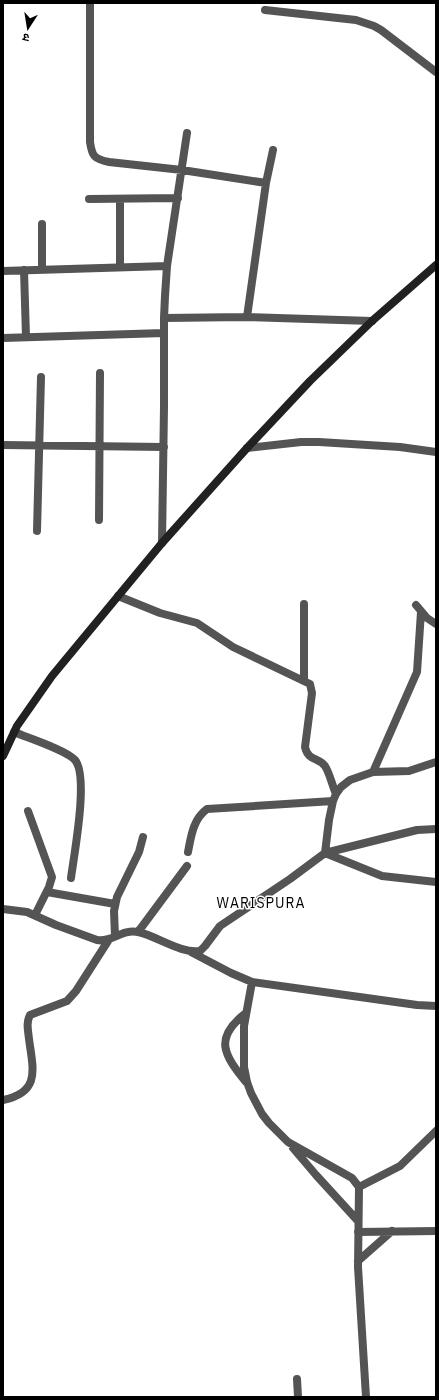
<svg xmlns="http://www.w3.org/2000/svg" width="439" height="1400" viewBox="0 0 439 1400" font-family="'IBM Plex Sans','Noto Sans Devanagari',sans-serif">
<style>
.lines{fill:none;stroke-linecap:round;stroke-linejoin:round}
.street{stroke:#545454;stroke-width:8}
.secondary{stroke:#212121;stroke-width:8}
.labels{text-anchor:middle;stroke-width:3;stroke-linejoin:round;paint-order:stroke}
.quarter-label{font-size:14px;letter-spacing:1px;fill:#000;stroke:#fff}
</style>
<rect width="100%" height="100%" fill="#fff"/>
<g class="lines">
<path class="street" d="M90 3V142C92 156 94 159 109 162L182 170 266 183
M265 10 356 20 374 26 381 30 436 72
M89 199 178 198
M120 199V267
M42 224V270
M24 270 26 337
M3 271 167 266
M247 317 266 183 273 150
M164 318 247 317 372 321
M3 338 164 333
M3 445 164 447
M247 448 301 442H319L400 447 436 452
M99 520 100 373
M37 531 41 377
M162 543 164 407V318L165 296 167 266 187 133
M118 596 160 613 197 623 233 647 310 684 312 693 305 747C308 761 318 757 325 766 330 774 332 785 336 794
M416 605 427 618 436 624
M304 680V604
M14 732C28 738 66 750 75 760 89 776 74 855 71 878
M436 762 409 771 373 772 350 780 341 787 336 794 333 801 329 820 325 853 382 876 436 882
M373 772 417 672 421 612
M28 811 52 877 49 887 35 915
M188 852C191 837 193 819 207 809L333 801
M47 892 115 904
M3 909 27 912 56 925 97 940C112 943 121 929 138 932 157 936 181 954 200 951L205 946 220 926 290 879 325 853 417 830 436 829
M138 932 187 866
M115 936 114 911 117 897 139 852 143 837
M191 952 231 973 252 982 417 1005 436 1006
M252 982 244 1026V1067L247 1082 251 1093 262 1114 269 1123 288 1142 352 1178 359 1187 358 1267 366 1397
M246 1013C213 1038 224 1055 246 1082
M3 1100C41 1092 33 1069 29 1039 28 1030 26 1023 30 1015L67 1001 76 991 108 941
M293 1148 316 1175 358 1221
M359 1187 400 1166 436 1131
M358 1232 436 1231
M358 1261 392 1231
M297 1379 298 1397"/>
<path class="secondary" d="M3 756 17 726 52 676 162 543 247 448 310 381 372 321 436 265"/>
</g>
<g class="labels">
<g class="quarter-label">
<text x="261" y="908">WARISPURA</text>
</g>
</g>
<rect width="439" height="1400" fill="none" stroke="#000000" stroke-width="8"/>
<g transform="translate(28 28) rotate(192)" stroke="#ffffff" stroke-width="3" paint-order="stroke">
<path d="M0-3L7 15L0 10L-7 15Z" fill="#000000"/>
<text y="-6" font-size="11" font-weight="bold" text-anchor="middle" fill="#000000">उ</text>
</g>
</svg>
